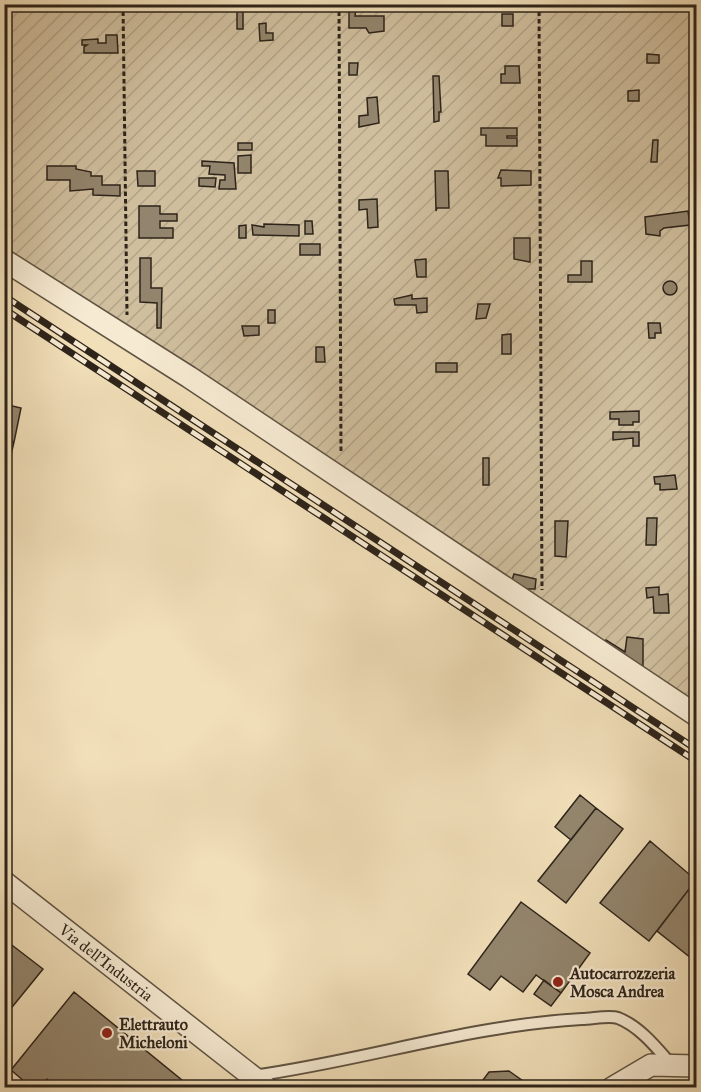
<svg xmlns="http://www.w3.org/2000/svg" width="701" height="1092" viewBox="0 0 701 1092" font-family="'IM FELL Great Primer',serif">
<style>
.garden{fill:url(#garden-furrows);stroke:#7f725c;stroke-width:1.5}
.building{fill:#93856d;stroke:#2e241a;stroke-width:1.5}
.lines{fill:none;stroke-linecap:round;stroke-linejoin:round}
.service-casing{stroke:#5f5342;stroke-width:14}
.minor-casing{stroke:#5f5342;stroke-width:24}
.path{stroke:#2e241a;stroke-width:3;stroke-dasharray:4.5 3;stroke-linecap:butt}
.service{stroke:#f6ead2;stroke-width:10}
.minor{stroke:#f6ead2;stroke-width:21}
.rail-casing{stroke:#2e241a;stroke-width:7}
.rail{stroke:#f6ead2;stroke-width:4.5;stroke-dasharray:14;stroke-linecap:butt}
.poi-dot{fill:#8f2418;stroke:#f6ead2;stroke-width:2}
.labels{text-anchor:middle;stroke-width:4.5;stroke-linejoin:round;paint-order:stroke}
.street-label{font-size:16px;fill:#2e241a;stroke:#f6ead2}
.poi-label{font-size:16px;font-weight:bold;fill:#2e241a;stroke:#f6ead2;text-anchor:start}
</style>
<defs>
<pattern id="garden-furrows" width="10" height="10" patternUnits="userSpaceOnUse" patternTransform="scale(1.5)"><rect width="10" height="10" fill="#d0bf9e"/><path d="M-1 1l2-2M0 10L10 0M9 11l2-2" fill="none" stroke="#b3a488"/></pattern>
</defs>
<rect width="100%" height="100%" fill="#f1dfb9"/>
<filter id="stains"><feTurbulence type="fractalNoise" baseFrequency=".00333" numOctaves="4"/><feColorMatrix values="0 0 0 0 .2 0 0 0 0 .09 0 0 0 0 .02 0 0 0 .5 -.17"/></filter>
<radialGradient id="worn" r=".72"><stop offset=".6" stop-color="#630" stop-opacity="0"/><stop offset="1" stop-color="#630" stop-opacity=".3"/></radialGradient>
<path class="garden" d="M4 5H696V707L5 255Z"/>
<path class="building" d="M237 4H243V29H237Z
M349 8H356L355 16H384V31L369 33 366 28H349Z
M502 14H513V26H502Z
M266 23V33H273V40L260 41 259 24Z
M106 35H117L118 53H84V47L87 45H82V40L98 39V43H106Z
M647 54 659 55V63H647Z
M349 63H358L357 75H349Z
M505 66H519L520 83H501V74H505Z
M433 76H439L441 112H439V121L434 122Z
M639 90V101H628V91Z
M377 97 379 123 359 127V116L368 115 367 98Z
M481 128H517V136H507V138H517V146H486V135H481Z
M653 140H658L657 162H651Z
M238 143H252V150H238Z
M251 155V173H238V156Z
M202 161 234 163 236 189H219L220 180H225V175L209 174 210 166H202Z
M47 166H76V169L91 172V176H102V185H120V196L93 195V189L70 191V180H47Z
M501 170 531 171V185L501 186V178H498Z
M137 171H155V186H138Z
M435 171H448L449 208H437L436 211Z
M199 178H216L215 187 199 186Z
M377 199 378 227 368 228 367 209 359 210V200Z
M139 206H160V214H177V221H160V228H173V238H139Z
M688 211 690 225 664 228 660 231V236L646 234 645 217Z
M305 221H312L313 234H305Z
M264 224 299 225V236L253 235 252 225 264 227Z
M246 225V238H239V226Z
M514 238H530V262L514 259Z
M300 244H320V255H300Z
M140 258H151V288H162L161 328H157V303L140 302Z
M426 259V277H417L415 260Z
M581 261H592V282H568V275H581Z
M663 288a7 7 0 1 1 14 0a7 7 0 1 1-14 0Z
M412 295V299L427 298V312L417 313 416 305H395L394 299Z
M478 304H490L486 318 476 319Z
M268 310H275V323H268Z
M648 323H660L661 333H655V338H649Z
M242 326H259V335L244 336Z
M511 334V354H502V335Z
M316 347H324L325 362H316Z
M436 363H457V372H436Z
M4 404 21 408 14 442 4 440Z
M639 411V422H633V425H619V419H610V412Z
M613 432H639V446H633V438L613 440Z
M4 440 14 442 5 481H4Z
M483 458H489V485H483Z
M675 475 677 489 660 490V484H655L654 477Z
M647 518H657L656 545H646Z
M555 521H568L566 557 555 556Z
M514 574 536 579 535 589H527L516 583 512 580Z
M659 587V595L668 594 669 613H654L653 597 647 598 646 588Z
M627 637 643 639V672L601 646 606 640 625 652Z
M580 795 596 808 571 840 555 827Z
M596 808 623 829 566 903 538 881Z
M650 841 696 880 649 941 600 903Z
M696 880V962L657 931Z
M521 902 590 953 561 993 536 975 523 992 501 976 490 990 468 974Z
M4 939 43 969 4 1017Z
M544 980 561 993 551 1006 534 994Z
M74 992 183 1081 178 1088H57L47 1079 40 1088H32L11 1070Z
M509 1071 533 1088H477L489 1072Z"/>
<g class="lines">
<defs>
<path id="service" d="M252 1076C363 1061 470 1025 582 1019 592 1019 609 1015 618 1018 639 1026 656 1047 670 1063"/>
<g id="minor">
<path d="M4 260 189 377 696 715"/>
<path id="s1" d="M4 882 267 1088"/>
<path d="M612 1088 651 1065 696 1066"/>
</g>
</defs>
<use href="#service" class="service-casing"/>
<use href="#minor" class="minor-casing"/>
<path class="path" d="M123 4 127 315
M339 4 341 454
M539 4 542 590"/>
<use href="#service" class="service"/>
<use href="#minor" class="minor"/>
<defs>
<path id="rail" d="M4 296 696 749
M4 309 696 761"/>
</defs>
<use href="#rail" class="rail-casing"/>
<use href="#rail" class="rail"/>
</g>
<g class="poi-dot">
<circle cx="558" cy="982" r="6"/>
<circle cx="107" cy="1033" r="6"/>
</g>
<g class="labels">
<g class="street-label">
<text dy="6" stroke="none"><textPath href="#s1" startOffset="130">Via dell'Industria</textPath></text>
</g>
<g class="poi-label">
<text x="570" y="979">Autocarrozzeria<tspan x="570" dy="18">Mosca Andrea</tspan></text>
<text x="119" y="1030">Elettrauto<tspan x="119" dy="18">Micheloni</tspan></text>
</g>
</g>
<rect width="701" height="1092" fill="none" stroke="#f1dfb9" stroke-width="24"/>
<rect x="6" y="6" width="689" height="1080" fill="none" stroke="#2e241a" stroke-width="3"/>
<rect x="12" y="12" width="677" height="1068" fill="none" stroke="#2e241a" stroke-width="1.5"/>
<rect width="100%" height="100%" filter="url(#stains)"/>
<rect width="100%" height="100%" fill="url(#worn)"/>
</svg>
